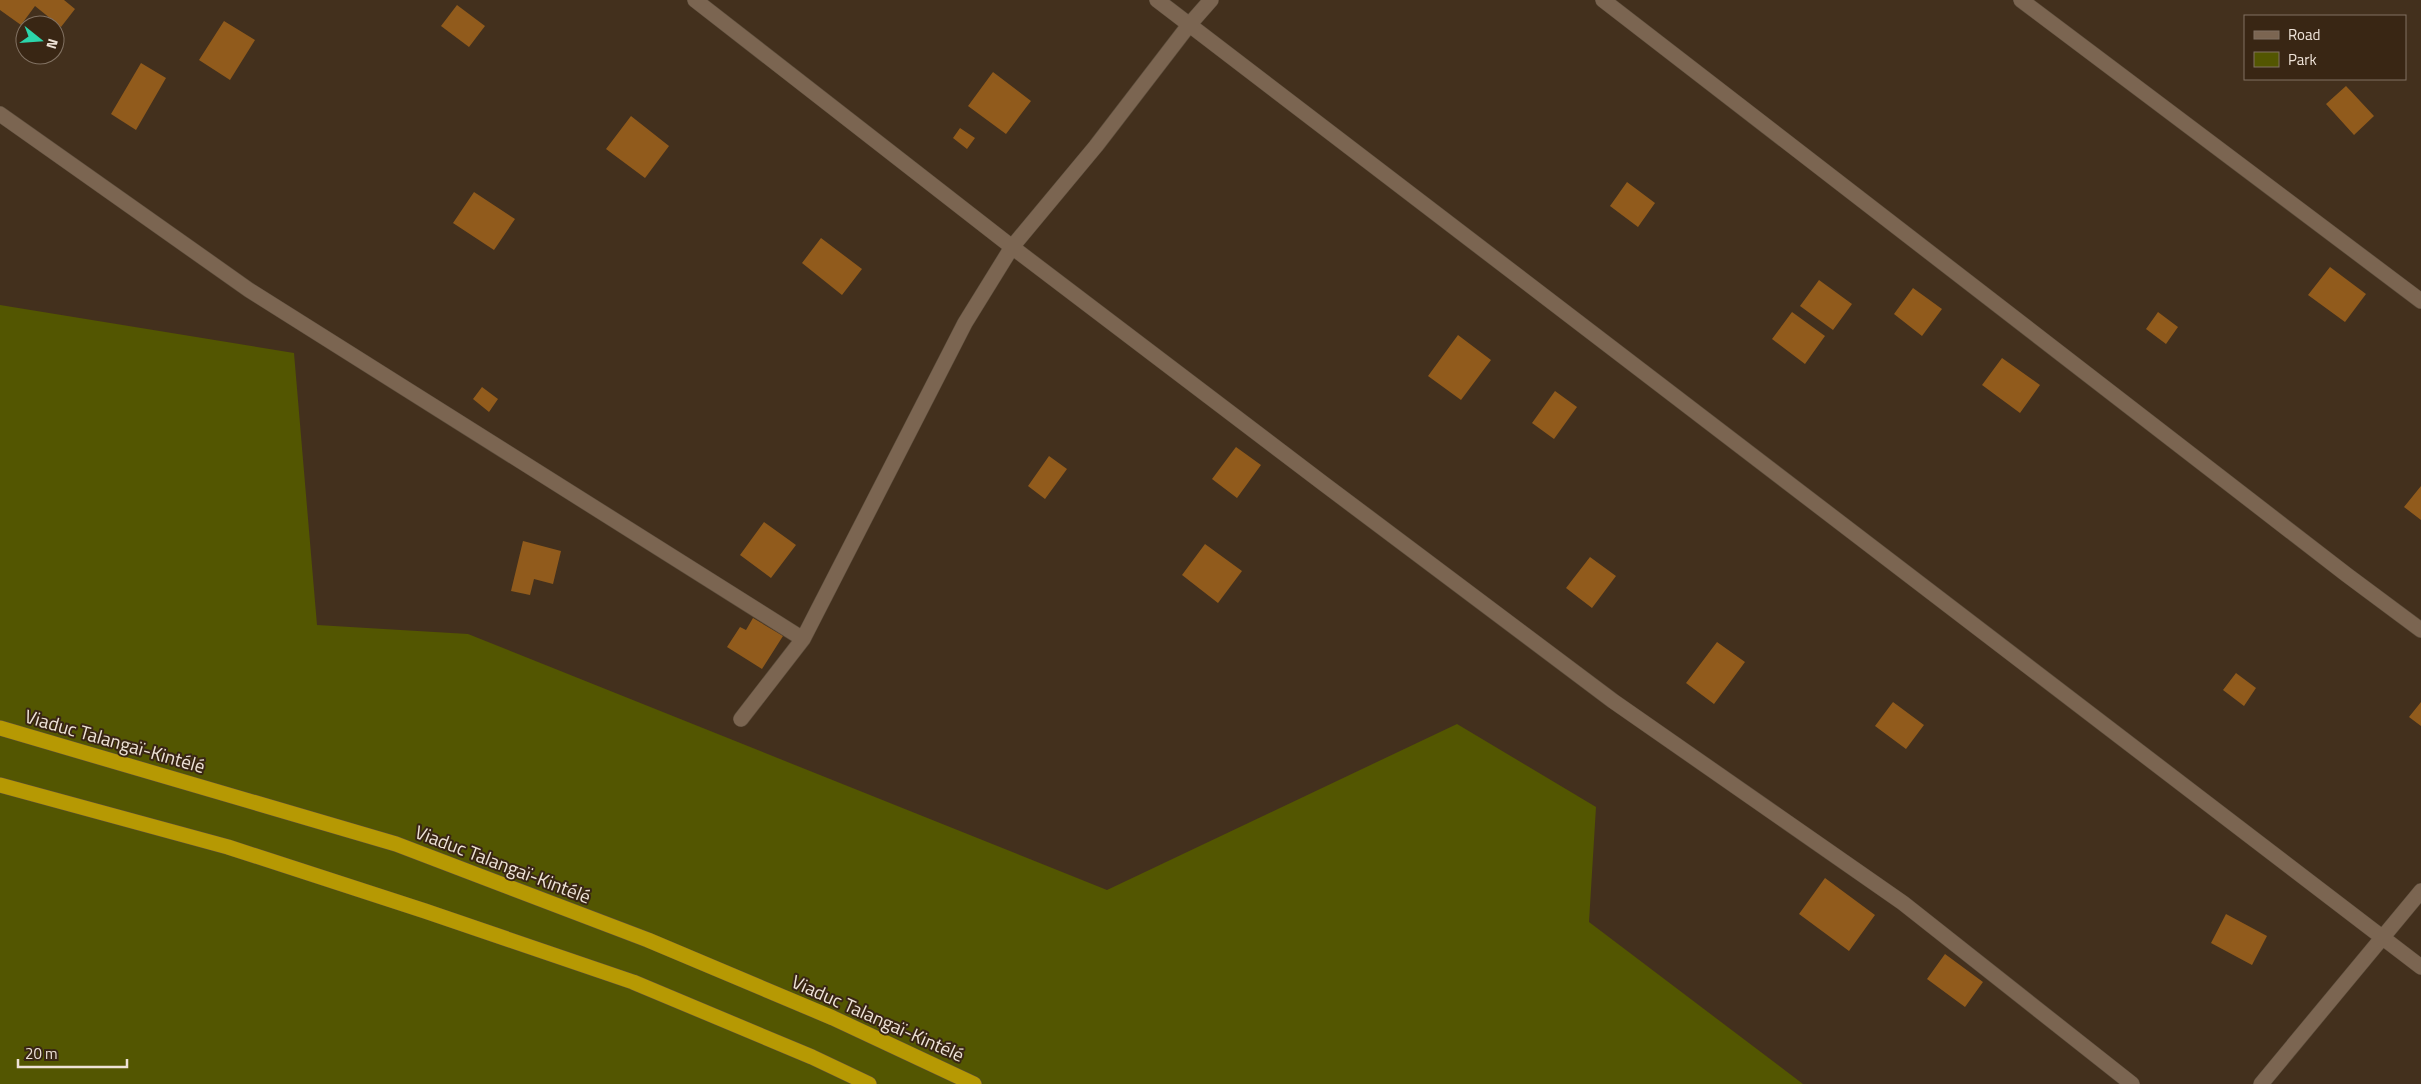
<svg xmlns="http://www.w3.org/2000/svg" width="2421" height="1084" viewBox="0 0 2421 1084" font-family="'Titillium Web',sans-serif">
<style>
.green{fill:#535601}
.building{fill:#915b1c}
.lines{fill:none;stroke-linecap:round;stroke-linejoin:round}
.street-casing{stroke:#5c4d3c;stroke-width:16}
.highway-casing{stroke:#5c4d3c;stroke-width:16}
.street{stroke:#7b6551;stroke-width:15}
.highway{stroke:#b69903;stroke-width:15}
.labels{text-anchor:middle;stroke-width:4;stroke-linejoin:round;paint-order:stroke}
.street-label{font-size:19px;fill:#eee2d7;stroke:#392614}
</style>
<rect width="100%" height="100%" fill="#43301d"/>
<path class="green" d="M0 305 294 353 317 625 468 634 1107 890 1457 724 1596 807 1589 922 1803 1084H0Z"/>
<path class="building" d="M0 0H64L75 9 61 27 35 6 21 25 0 10Z
M457 5 485 26 469 47 441 26Z
M224 21 255 40 230 80 199 60Z
M141 63 166 78 136 130 111 114Z
M993 72 1031 101 1006 134 968 106Z
M2346 86 2374 116 2354 135 2326 104Z
M631 116 669 146 645 178 606 149Z
M960 128 975 138 967 149 953 138Z
M1627 182 1655 203 1638 227 1610 206Z
M474 192 515 219 494 250 453 223Z
M821 238 862 269 842 295 802 263Z
M2330 267 2366 294 2345 322 2308 295Z
M1819 280 1852 304 1833 330 1800 306Z
M1913 288 1942 309 1922 336 1894 314Z
M1792 312 1825 336 1805 364 1772 339Z
M2158 312 2178 327 2166 344 2146 329Z
M1458 335 1491 360 1461 400 1428 376Z
M2002 358 2040 385 2020 413 1982 385Z
M482 387 498 399 489 412 473 399Z
M1555 391 1577 407 1554 439 1532 423Z
M1236 447 1261 465 1237 498 1212 479Z
M1049 456 1067 469 1045 499 1028 486Z
M2421 486V520L2404 507Z
M764 522 796 545 771 578 740 555Z
M523 541 561 551 553 584 534 579 530 595 511 591Z
M1205 544 1242 571 1218 603 1182 575Z
M1590 557 1616 576 1592 608 1566 588Z
M753 618 783 636 762 669 727 647 740 627 746 630Z
M1717 642 1745 662 1714 704 1686 683Z
M2236 673 2256 688 2244 706 2223 690Z
M1893 702 1924 725 1906 749 1875 726Z
M2421 702V726L2409 717Z
M1825 878 1875 915 1849 951 1799 914Z
M2226 914 2267 936 2252 965 2211 943Z
M1945 954 1983 982 1965 1007 1927 979Z"/>
<g class="lines">
<defs>
<path id="street" d="M695 0 1012 247 1324 484 1613 701 1903 903 2132 1084
M1157 0 2421 967
M1603 0 2347 575 2421 630
M2021 0 2421 301
M0 114 249 290 803 639
M741 719 803 639 965 323 1012 247 1096 146 1189 25 1211 0
M2261 1084 2421 891"/>
<path id="highway" d="M0 728 396 844 648 940 833 1018 974 1084
M0 785 228 847 425 911 633 982 812 1057 869 1084"/>
</defs>
<use href="#street" class="street-casing"/>
<use href="#highway" class="highway-casing"/>
<use href="#street" class="street"/>
<use href="#highway" class="highway"/>
</g>
<g class="labels">
<g class="street-label">
<text transform="translate(115 741) rotate(16)" y="7">Viaduc Talangaï-Kintélé</text>
<text transform="translate(503 864) rotate(21)" y="7">Viaduc Talangaï-Kintélé</text>
<text transform="translate(878 1018) rotate(24)" y="7">Viaduc Talangaï-Kintélé</text>
</g>
</g>
<rect x="2244" y="15" width="162" height="65" fill="#392614" stroke="#817162"/>
<rect x="2254" y="31" width="25" height="8" fill="#7b6551" stroke="#817162"/>
<text x="2288" y="40" font-size="15" fill="#eee2d7">Road</text>
<rect x="2254" y="52" width="25" height="15" fill="#535601" stroke="#817162"/>
<text x="2288" y="65" font-size="15" fill="#eee2d7">Park</text>
<g transform="translate(40 40) rotate(107)"><circle r="24" fill="#392614" stroke="#817162"/>
<path d="M0-4L9 19L0 12L-9 19Z" fill="#2cd5ab"/>
<text y="-8" font-size="14" font-weight="bold" text-anchor="middle" fill="#eee2d7">N</text>
</g>
<path d="M18 1059v8h109v-8" fill="none" stroke="#eee2d7" stroke-width="2.5"/>
<text x="25" y="1059" font-size="15" fill="#eee2d7" stroke="#392614" stroke-width="4" paint-order="stroke">20 m</text>
</svg>
